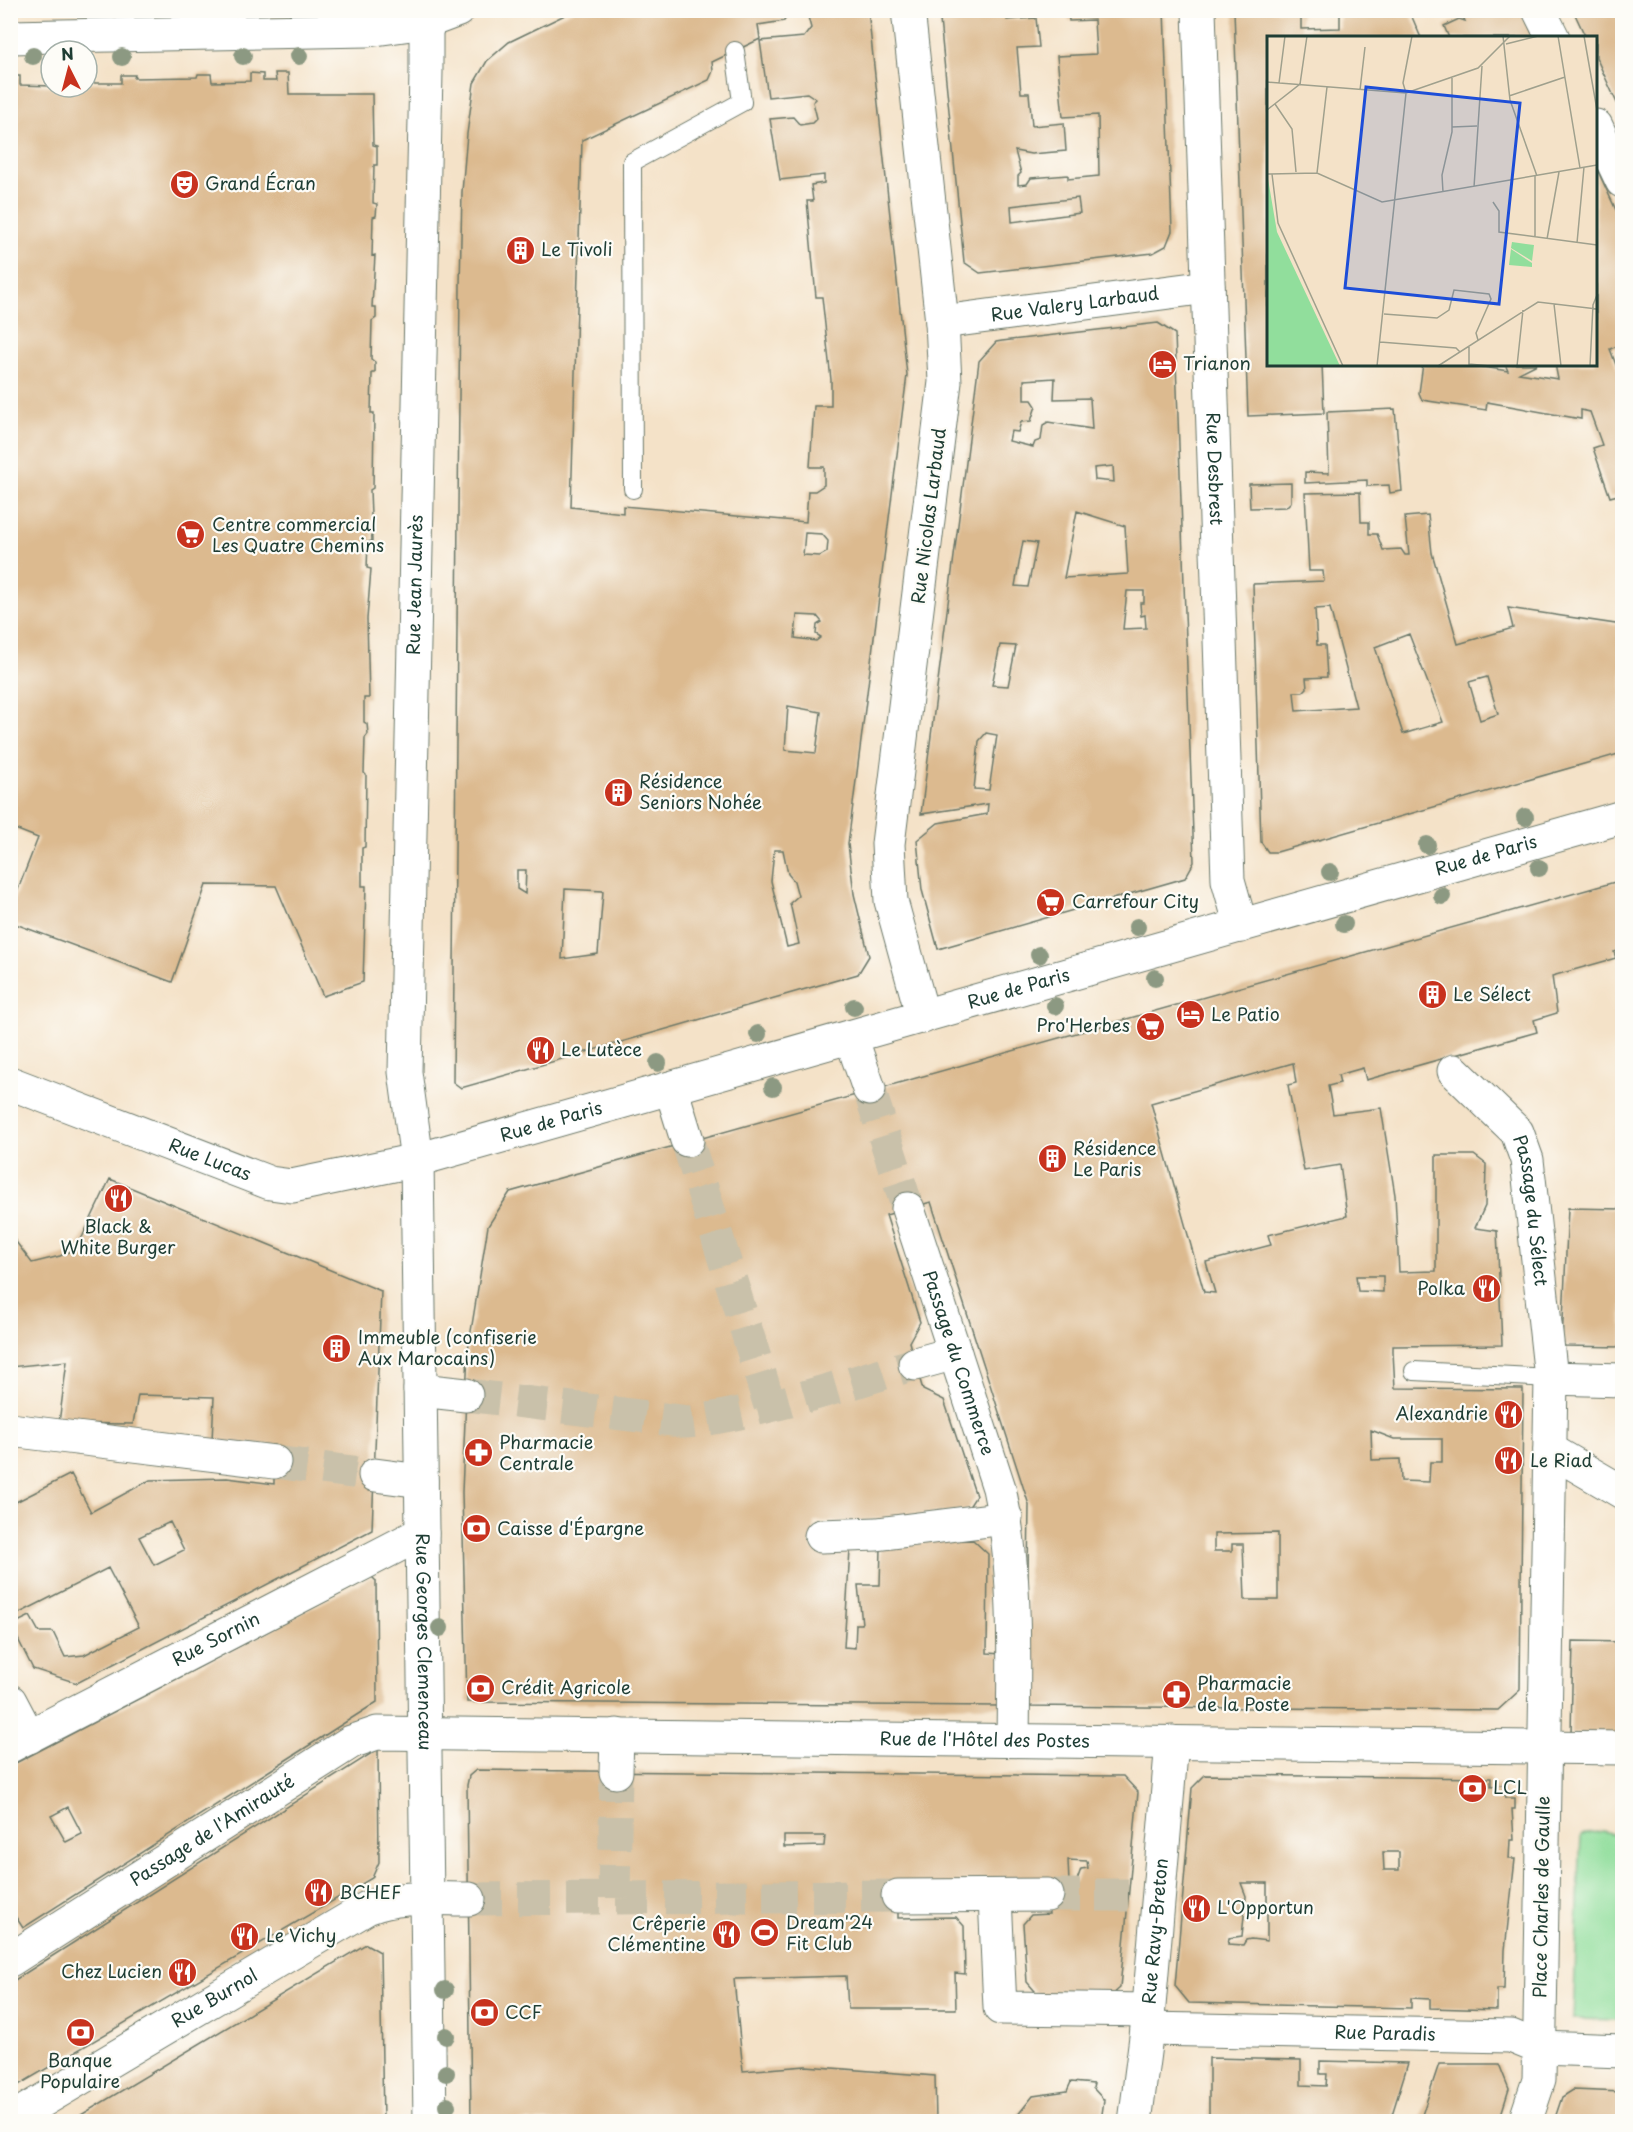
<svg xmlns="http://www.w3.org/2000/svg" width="1633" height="2132" viewBox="0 0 1633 2132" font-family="'Playpen Sans',sans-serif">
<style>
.green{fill:#91de9c;stroke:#588e68;stroke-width:1.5}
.building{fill:#dcba8f;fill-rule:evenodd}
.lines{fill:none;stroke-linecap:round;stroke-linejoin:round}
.street-tunnel{stroke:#c9c1aa;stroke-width:33;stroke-dasharray:33 16;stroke-linecap:butt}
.lane-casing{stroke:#6a7768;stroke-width:20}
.street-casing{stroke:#6a7768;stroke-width:35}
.secondary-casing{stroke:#6a7768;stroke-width:35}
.lane{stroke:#fff;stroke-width:18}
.street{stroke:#fff;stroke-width:33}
.secondary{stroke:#fff;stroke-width:33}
.tree{fill:#8c9982}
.labels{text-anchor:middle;stroke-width:4.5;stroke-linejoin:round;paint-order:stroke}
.poi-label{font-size:18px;fill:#1f3d34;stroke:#fdfcf7;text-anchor:start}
.street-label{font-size:18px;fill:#1f3d34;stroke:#fdfcf7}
.inset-road{fill:none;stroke:#9fa08d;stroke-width:1.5}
.view{fill:#1d4ed8;fill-opacity:0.15;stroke:#1d4ed8;stroke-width:3}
.inset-edge{fill:none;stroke:#1f3d34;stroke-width:3}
</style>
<rect width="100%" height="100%" fill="#fdfcf7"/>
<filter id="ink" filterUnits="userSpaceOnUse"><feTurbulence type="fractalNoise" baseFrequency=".0167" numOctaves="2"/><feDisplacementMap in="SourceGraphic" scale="12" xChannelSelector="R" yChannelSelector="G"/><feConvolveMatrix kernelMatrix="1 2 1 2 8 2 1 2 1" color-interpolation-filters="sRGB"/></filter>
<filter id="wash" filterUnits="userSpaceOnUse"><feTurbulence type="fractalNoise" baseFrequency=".008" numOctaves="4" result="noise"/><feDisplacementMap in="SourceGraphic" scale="24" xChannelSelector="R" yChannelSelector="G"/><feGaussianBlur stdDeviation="1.35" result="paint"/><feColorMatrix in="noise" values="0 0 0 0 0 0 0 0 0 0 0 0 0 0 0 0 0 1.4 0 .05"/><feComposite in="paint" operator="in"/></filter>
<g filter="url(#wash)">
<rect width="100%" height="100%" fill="#f4e2c8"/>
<path class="green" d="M1603 1831 1622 1836V2020L1573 2019 1581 1835Z"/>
<g id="blocks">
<path class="building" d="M575 10H868L907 375 848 844 854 894 869 956 858 974 461 1088 453 1082 460 285 462 192 467 134 474 83 487 61 509 42ZM807 13 811 28 804 37 760 41 768 97 807 93 816 99 813 102 817 118 812 123 800 125 793 117 770 119 780 180 824 175V183L811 185 813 201H807L816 297H822L831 380V406H814L810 467H824V485L815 491H808L806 522 623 506V513L571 507 582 140 709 80 713 71 712 62 760 39 758 25 784 21 788 15ZM805 533 822 534 828 541 827 552 820 556 803 555ZM797 615 817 616 822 622 817 625 816 634 821 637 816 641 795 638ZM788 706 821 712 816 753 785 750ZM774 850H783L788 874 794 881 798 896 790 903 799 944 787 947 771 881ZM517 870H526L525 894 517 889ZM565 889 603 891 598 954 562 959Z
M939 10H998L1006 11 1007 20 1036 18 1039 47 1017 48 1021 93H1029L1032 126 1064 123 1066 151 1031 154 1015 151 1021 173 1018 176V185L1027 184 1031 178 1068 175V179L1099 176 1098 115 1063 117 1057 56 1096 54 1094 20 1069 21 1068 10H1164L1172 231 1166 246 1153 253 980 273 964 262ZM1078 198 1080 213 1012 222 1011 206Z
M1234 10H1301V29L1340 28V10H1409L1421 38H1268V364H1322L1324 413 1248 416Z
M1460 10H1521L1534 38H1449L1444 26 1459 19 1465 21Z
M1573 10H1622V114L1596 57V38H1586Z
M250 73 263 74V81H276L275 73H288L289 94H372L373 145 377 146V165H374L373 203 377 204 376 216 373 217 372 256 375 255 372 307H376V318L372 321 371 359 375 362V373H372L371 413H374L373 488 370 490 372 541 368 542 367 568 371 569 367 619 369 698H364V722L367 724 368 734 365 738 364 773 366 775 365 847 362 848V886H366L363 982 323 996 276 886 206 885 172 982 10 922V910L38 838 10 827V76H20V85L87 87V83H121V75H135L134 78 197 77 198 74H211L212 82 250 81Z
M1596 167 1622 223V344L1610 349 1622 381V506L1618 495 1610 497 1593 448 1602 445 1590 412 1581 410V419L1487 402 1486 410 1422 400 1419 393 1423 364H1465L1508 371 1505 364H1537L1519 373 1558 379 1555 364H1596Z
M1158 323 1175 334 1194 862 1185 878 938 949 922 890 917 840 938 823 987 814 988 804 921 814 979 361 996 342 1002 341ZM1055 378 1054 399 1090 398 1092 429 1048 422 1043 425 1041 440 1035 442 1033 447 1009 441 1011 431 1018 432 1021 422 1031 421 1036 406 1032 400H1024V380ZM1113 466 1114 482 1095 480 1094 468ZM1077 511 1125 526 1128 574 1064 578ZM1023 541 1037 543 1028 587 1015 586ZM1127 591H1144V603H1140L1141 616 1145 615 1146 628 1123 629ZM1000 645 1016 646 1008 686 992 685ZM986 733 997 735 989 790 974 789 979 741Z
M1395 409 1402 491 1390 493 1389 485 1367 486V480L1305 483V472L1329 473 1327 412Z
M1291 483V502L1286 507 1250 508 1249 484Z
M1360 492 1361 522H1369V534H1377L1383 550 1401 549 1405 555H1409L1405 517 1428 515 1432 553 1458 644 1513 628 1508 608 1622 625V753L1277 852H1268L1261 842 1253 584 1324 581 1323 571H1309L1305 493ZM1330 608 1356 707 1296 711 1294 692H1303L1307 688 1306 678 1327 677 1325 645H1317L1315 609ZM1409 634 1443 722 1403 734 1375 647ZM1487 677 1498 714 1480 720 1469 682Z
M1622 880V950L1614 952 1616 958 1552 976 1557 1013 1534 1020 1537 1032 1366 1080 1363 1068 1338 1075 1340 1083 1328 1086 1333 1114 1381 1108 1395 1195 1399 1272 1436 1271V1155H1474L1486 1164 1485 1206 1475 1228 1497 1231 1502 1345 1393 1346V1352L1395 1388 1523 1389 1520 1690 1498 1710 1026 1706 1029 1505 931 1202 886 1215 920 1322 909 1342 923 1390 944 1400 976 1496 967 1510 848 1522 814 1521 812 1550H850L844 1647 855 1648 856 1624H862L858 1585H880L881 1548 936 1541 973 1540 988 1554 987 1653 1002 1654 1001 1706 467 1702 462 1492 468 1350 488 1226 510 1192ZM1293 1063 1296 1083 1288 1085 1304 1171 1340 1165 1347 1216 1268 1235 1271 1245 1206 1262 1215 1293 1204 1292 1151 1103ZM1356 1276H1383V1292L1358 1291ZM1371 1430 1394 1439H1442V1462H1430L1429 1482 1401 1481 1400 1459 1372 1460ZM1278 1533V1600H1245L1243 1544H1232V1551H1214V1534Z
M110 1179 381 1291 372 1530 77 1683 33 1669 11 1625 30 1616 39 1632H53L65 1657 84 1655 139 1627 108 1568 10 1618V1505L71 1474 91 1512 150 1480 227 1478 274 1484V1445L212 1441 214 1397 138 1395 133 1424 59 1423 67 1361 10 1367V1234L32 1263 60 1256 77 1248ZM170 1522 184 1550 154 1565 139 1537Z
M1568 1208 1622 1209V1347L1565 1346 1562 1343Z
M372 1577 376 1581 377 1702 23 1928 10 1908V1766ZM68 1807 82 1834 66 1842 51 1816Z
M1573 1641 1622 1642V1735L1571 1734Z
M378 1749 379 1862 372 1878 10 2090V1983Z
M476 1770 1123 1776 1138 1792 1120 1988 1105 2001 1041 1998 1027 1982 1023 1924 1031 1915 1049 1914 1047 1895 898 1884V1918L956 1917 964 1926 965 1974 955 1973 956 2009H848L846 1976 734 1979 743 2071 806 2066 935 2076 936 2121H471L467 1785 469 1776ZM784 1836H825L824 1846 784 1847ZM1068 1860 1087 1861 1088 1868 1081 1869 1076 1883H1069Z
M1205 1775 1491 1778V1786L1503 1785 1505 1798H1515V1809H1512L1514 1840H1510L1509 1859H1515L1505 1950 1504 1989H1497V2010L1430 2008V1999L1411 1998V2008L1189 2003 1175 1986 1192 1788ZM1383 1852H1399V1870H1384ZM1241 1883H1267V1941L1251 1939 1246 1940 1243 1945 1228 1944 1229 1938 1242 1936 1246 1896Z
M366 1944 380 1952 383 2121H71Z
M1209 2058 1301 2060V2085L1326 2086 1327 2074H1320V2061L1408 2063 1390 2121H1209Z
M1439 2064H1499L1509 2089 1499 2121H1420Z
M1071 2082 1094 2084 1093 2088 1104 2100 1101 2121H1013L1033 2096 1067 2091Z
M1573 2090 1622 2092V2121H1554L1562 2097Z"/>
</g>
</g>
<g filter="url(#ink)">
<use href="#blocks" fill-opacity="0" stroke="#6a7768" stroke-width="1.5"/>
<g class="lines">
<path class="street-tunnel" d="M869 1089 908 1209
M687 1140 770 1406
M466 1395 688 1422C765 1412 840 1386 915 1364
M274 1462 375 1475
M1047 1895H1128
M614 1898 616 1772
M469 1899 898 1896"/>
<defs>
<path id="lane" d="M633 489 632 162 742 102 735 51
M1414 1371 1551 1378"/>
<g id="street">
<path d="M908 10 942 322 945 382 888 844 891 901 923 1017"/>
<path id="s1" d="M1199 10 1228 880 1241 926"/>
<path d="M1539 10 1553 38"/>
<path d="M426 22 458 10"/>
<path d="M1596 126 1622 181"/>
<path id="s2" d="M942 322 1208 287"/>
<path d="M851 1037 869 1089"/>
<path id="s3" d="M1454 1071 1517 1132 1527 1160 1551 1378 1539 2080 1525 2122"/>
<path d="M671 1088 687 1140"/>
<path id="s4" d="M417 1160 430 2122"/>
<path id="s5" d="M908 1209 999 1488C1017 1570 1014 1656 1013 1740"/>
<path d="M915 1364 955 1353"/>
<path d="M1551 1378 1622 1380"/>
<path d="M420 1390 466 1395"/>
<path d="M10 1430 274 1462"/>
<path d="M1550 1450 1622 1492"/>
<path d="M375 1475 421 1481"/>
<path d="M821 1536 877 1534 1006 1518"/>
<path d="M10 1701 29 1737"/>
<path id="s6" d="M10 1746 422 1533"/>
<path d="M616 1772 617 1735"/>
<path d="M898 1896 1047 1895"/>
<path d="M995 1896 1000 2008 1148 2010"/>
<path id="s7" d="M10 1960 351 1742 377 1733 1622 1748"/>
<path id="s8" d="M1147 2029 1511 2036 1540 2048 1622 2051"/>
<path id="s9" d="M10 2120 367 1908C399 1895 435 1899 469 1899"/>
<path id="s10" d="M1135 2122 1147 2029 1172 1742"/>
</g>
<g id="secondary">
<path d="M10 37 368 30 426 22"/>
<path id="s11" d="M10 1083 270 1183 292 1186 417 1160 1622 817"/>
<path id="s12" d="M417 1160 405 1072 426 71V22L420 10"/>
</g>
</defs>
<use href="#lane" class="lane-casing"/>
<use href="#street" class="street-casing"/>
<use href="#secondary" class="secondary-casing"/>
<use href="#lane" class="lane"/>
<use href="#street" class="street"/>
<use href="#secondary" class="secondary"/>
</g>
<g class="tree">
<circle cx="33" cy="56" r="9"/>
<circle cx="243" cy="56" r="9"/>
<circle cx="299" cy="56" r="9"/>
<circle cx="122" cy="57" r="9"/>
<circle cx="1525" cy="817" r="9"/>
<circle cx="1427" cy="845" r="9"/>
<circle cx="1539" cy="868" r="9"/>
<circle cx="1330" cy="872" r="9"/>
<circle cx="1442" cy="896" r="9"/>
<circle cx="1344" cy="924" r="9"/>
<circle cx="1137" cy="927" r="9"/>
<circle cx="1039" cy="955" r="9"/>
<circle cx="1155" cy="978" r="9"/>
<circle cx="1055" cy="1006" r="9"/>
<circle cx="854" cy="1007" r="9"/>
<circle cx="758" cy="1034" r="9"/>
<circle cx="658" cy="1063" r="9"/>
<circle cx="773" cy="1087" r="9"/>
<circle cx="440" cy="1628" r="9"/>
<circle cx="445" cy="1990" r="9"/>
<circle cx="446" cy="2036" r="9"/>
<circle cx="446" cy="2073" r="9"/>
<circle cx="447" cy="2106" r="9"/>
</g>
</g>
<defs>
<symbol id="theatre-disc" viewBox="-11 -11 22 22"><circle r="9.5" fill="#c8321e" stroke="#fdfcf7"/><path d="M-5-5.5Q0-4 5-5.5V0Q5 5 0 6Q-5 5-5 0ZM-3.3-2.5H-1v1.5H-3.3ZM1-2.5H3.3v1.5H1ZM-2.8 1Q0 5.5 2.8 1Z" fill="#fff"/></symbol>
<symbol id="building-disc" viewBox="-11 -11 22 22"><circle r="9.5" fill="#c8321e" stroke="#fdfcf7"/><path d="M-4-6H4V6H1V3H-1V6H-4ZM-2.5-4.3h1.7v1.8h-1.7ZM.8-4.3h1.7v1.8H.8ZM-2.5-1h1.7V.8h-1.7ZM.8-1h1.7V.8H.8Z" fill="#fff"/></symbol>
<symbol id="hotel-disc" viewBox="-11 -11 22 22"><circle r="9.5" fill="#c8321e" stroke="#fdfcf7"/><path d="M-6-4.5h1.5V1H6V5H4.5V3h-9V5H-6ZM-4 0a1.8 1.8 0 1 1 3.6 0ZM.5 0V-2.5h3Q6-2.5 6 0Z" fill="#fff"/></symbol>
<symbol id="supermarket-disc" viewBox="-11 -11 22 22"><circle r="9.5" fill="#c8321e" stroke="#fdfcf7"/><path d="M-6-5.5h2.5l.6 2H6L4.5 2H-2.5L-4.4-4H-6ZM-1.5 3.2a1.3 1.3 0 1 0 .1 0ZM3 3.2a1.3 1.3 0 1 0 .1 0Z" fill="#fff"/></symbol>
<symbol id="restaurant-disc" viewBox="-11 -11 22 22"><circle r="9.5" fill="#c8321e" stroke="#fdfcf7"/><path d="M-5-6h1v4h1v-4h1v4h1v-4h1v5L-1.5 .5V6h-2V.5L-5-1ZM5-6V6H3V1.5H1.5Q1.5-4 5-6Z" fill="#fff"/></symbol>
<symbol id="pharmacy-disc" viewBox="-11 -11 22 22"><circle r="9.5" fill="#c8321e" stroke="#fdfcf7"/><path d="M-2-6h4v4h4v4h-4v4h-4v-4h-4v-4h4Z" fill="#fff"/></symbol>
<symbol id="bank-disc" viewBox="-11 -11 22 22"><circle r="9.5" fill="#c8321e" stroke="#fdfcf7"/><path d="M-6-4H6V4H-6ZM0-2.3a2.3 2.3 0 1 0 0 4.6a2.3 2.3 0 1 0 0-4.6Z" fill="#fff"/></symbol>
<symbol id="stadium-disc" viewBox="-11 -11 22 22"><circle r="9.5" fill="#c8321e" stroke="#fdfcf7"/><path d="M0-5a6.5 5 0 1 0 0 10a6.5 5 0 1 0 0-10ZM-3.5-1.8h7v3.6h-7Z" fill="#fff"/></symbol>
</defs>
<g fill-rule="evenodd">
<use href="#theatre-disc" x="168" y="168" width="33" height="33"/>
<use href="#building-disc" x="504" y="234" width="33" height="33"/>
<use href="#hotel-disc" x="1146" y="348" width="33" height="33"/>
<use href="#supermarket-disc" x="174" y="518" width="33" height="33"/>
<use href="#building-disc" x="602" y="776" width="33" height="33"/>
<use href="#supermarket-disc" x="1034" y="886" width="33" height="33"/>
<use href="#building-disc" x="1416" y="978" width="33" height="33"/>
<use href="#hotel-disc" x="1174" y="998" width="33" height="33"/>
<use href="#supermarket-disc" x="1134" y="1010" width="33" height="33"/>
<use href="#restaurant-disc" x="524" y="1034" width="33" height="33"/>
<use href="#building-disc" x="1036" y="1142" width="33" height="33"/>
<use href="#restaurant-disc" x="102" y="1182" width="33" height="33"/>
<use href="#restaurant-disc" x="1470" y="1272" width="33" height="33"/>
<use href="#building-disc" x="320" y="1332" width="33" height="33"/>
<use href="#restaurant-disc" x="1492" y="1398" width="33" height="33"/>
<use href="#pharmacy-disc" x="462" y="1436" width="33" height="33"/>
<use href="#restaurant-disc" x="1492" y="1444" width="33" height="33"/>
<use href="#bank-disc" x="460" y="1512" width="33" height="33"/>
<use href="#bank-disc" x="464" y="1672" width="33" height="33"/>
<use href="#pharmacy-disc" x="1160" y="1678" width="33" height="33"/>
<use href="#bank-disc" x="1456" y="1772" width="33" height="33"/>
<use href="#restaurant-disc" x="302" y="1876" width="33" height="33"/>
<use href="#restaurant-disc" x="1180" y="1892" width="33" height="33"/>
<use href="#stadium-disc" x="748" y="1916" width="33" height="33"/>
<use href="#restaurant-disc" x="710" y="1918" width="33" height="33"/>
<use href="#restaurant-disc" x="228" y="1920" width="33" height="33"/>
<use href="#restaurant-disc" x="166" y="1956" width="33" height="33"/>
<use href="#bank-disc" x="468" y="1996" width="33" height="33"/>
<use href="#bank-disc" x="64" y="2016" width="33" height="33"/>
</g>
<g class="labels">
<g class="poi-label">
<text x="205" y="190">Grand Écran</text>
<text x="541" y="256">Le Tivoli</text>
<text x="1183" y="370">Trianon</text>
<text x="212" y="531">Centre commercial<tspan x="212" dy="21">Les Quatre Chemins</tspan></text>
<text x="639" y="788">Résidence<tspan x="639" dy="21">Seniors Nohée</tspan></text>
<text x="1072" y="908">Carrefour City</text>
<text x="1453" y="1001">Le Sélect</text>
<text x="1211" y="1021">Le Patio</text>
<text x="1130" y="1032" text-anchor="end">Pro'Herbes</text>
<text x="561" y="1056">Le Lutèce</text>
<text x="1073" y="1155">Résidence<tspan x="1073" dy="21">Le Paris</tspan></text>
<text x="118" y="1233" text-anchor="middle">Black &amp;<tspan x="118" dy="21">White Burger</tspan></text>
<text x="1465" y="1295" text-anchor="end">Polka</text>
<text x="358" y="1344">Immeuble (confiserie<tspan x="358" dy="21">Aux Marocains)</tspan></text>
<text x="1488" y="1420" text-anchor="end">Alexandrie</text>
<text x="499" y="1449">Pharmacie<tspan x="499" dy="21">Centrale</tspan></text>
<text x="1530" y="1467">Le Riad</text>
<text x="497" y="1535">Caisse d'Épargne</text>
<text x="1197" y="1690">Pharmacie<tspan x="1197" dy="21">de la Poste</tspan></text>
<text x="501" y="1694">Crédit Agricole</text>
<text x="1493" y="1794">LCL</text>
<text x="339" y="1899">BCHEF</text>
<text x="1217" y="1914">L'Opportun</text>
<text x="786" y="1929">Dream'24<tspan x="786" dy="21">Fit Club</tspan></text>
<text x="706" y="1930" text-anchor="end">Crêperie<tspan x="706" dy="21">Clémentine</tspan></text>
<text x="266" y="1942">Le Vichy</text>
<text x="162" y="1978" text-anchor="end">Chez Lucien</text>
<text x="505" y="2019">CCF</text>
<text x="80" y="2067" text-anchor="middle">Banque<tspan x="80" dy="21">Populaire</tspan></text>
</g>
<g class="street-label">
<text dy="6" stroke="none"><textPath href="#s2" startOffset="134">Rue Valery Larbaud</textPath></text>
<text dy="6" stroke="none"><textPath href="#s1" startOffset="459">Rue Desbrest</textPath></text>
<text transform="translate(929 516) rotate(-83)" y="6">Rue Nicolas Larbaud</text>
<text dy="6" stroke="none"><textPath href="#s12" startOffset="576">Rue Jean Jaurès</textPath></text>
<text dy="6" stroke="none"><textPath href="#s11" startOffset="1540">Rue de Paris</textPath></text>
<text dy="6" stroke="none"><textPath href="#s11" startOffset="1054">Rue de Paris</textPath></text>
<text dy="6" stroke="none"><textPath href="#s11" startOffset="568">Rue de Paris</textPath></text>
<text dy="6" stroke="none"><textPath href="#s11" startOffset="214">Rue Lucas</textPath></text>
<text dy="6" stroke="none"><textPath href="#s3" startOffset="168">Passage du Sélect</textPath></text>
<text dy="6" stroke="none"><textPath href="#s5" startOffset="162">Passage du Commerce</textPath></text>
<text dy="6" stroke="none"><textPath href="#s6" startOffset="232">Rue Sornin</textPath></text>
<text dy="6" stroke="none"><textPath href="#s4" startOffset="482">Rue Georges Clemenceau</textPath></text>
<text dy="6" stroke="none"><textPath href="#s7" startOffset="1040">Rue de l'Hôtel des Postes</textPath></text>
<text dy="6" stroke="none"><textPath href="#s7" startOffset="240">Passage de l'Amirauté</textPath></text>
<text transform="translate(1542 1897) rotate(-89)" y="6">Place Charles de Gaulle</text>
<text dy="6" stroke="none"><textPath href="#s10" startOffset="192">Rue Ravy-Breton</textPath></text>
<text dy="6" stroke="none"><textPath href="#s9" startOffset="238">Rue Burnol</textPath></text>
<text dy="6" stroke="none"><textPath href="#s8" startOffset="238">Rue Paradis</textPath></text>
</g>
</g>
<g transform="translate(1267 36)">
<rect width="330" height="330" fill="#f4e2c8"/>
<path d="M1 143 10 196 73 330H0ZM245 206 267 209 265 225 244 212ZM244 213 265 227V231L242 229Z" fill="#91de9c"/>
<path class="inset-road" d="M236 0 243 64 270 140M291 0 313 132M317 0 330 74M239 8 271 0M0 46 139 57 211 32 243 0M12 47 18 0M93 54 98 11M242 60 298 41M8 68 25 93 29 136M0 74 33 48 40 0M185 91 210 90M50 137 60 51M0 138 50 137 115 166 330 129M5 138 11 187 76 330M207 151 215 30M176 156 175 139 185 96V42M226 166 232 175V196L330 209M268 201V140M280 203 292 136M310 207 317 131M287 268 294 330M117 278 170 282 182 274 187 254 222 258 224 263 209 297 211 304M113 306 189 312 193 316M202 310V330M202 328 223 330M110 330 139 57 136 47 145 0M171 330 271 266 330 273M250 330 256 274M323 330 326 269 330 259"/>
<path class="view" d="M99 51 253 67 232 268 78 252Z"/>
<rect width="330" height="330" class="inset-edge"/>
</g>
<rect width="1633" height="2132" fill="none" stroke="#fdfcf7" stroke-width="36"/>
<g transform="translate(69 69) rotate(354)"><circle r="28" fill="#fdfcf7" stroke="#a4b0a9" stroke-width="1.5"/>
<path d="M0-4.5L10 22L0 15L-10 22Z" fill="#c8321e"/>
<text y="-9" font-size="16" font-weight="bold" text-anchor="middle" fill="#1f3d34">N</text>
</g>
</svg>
